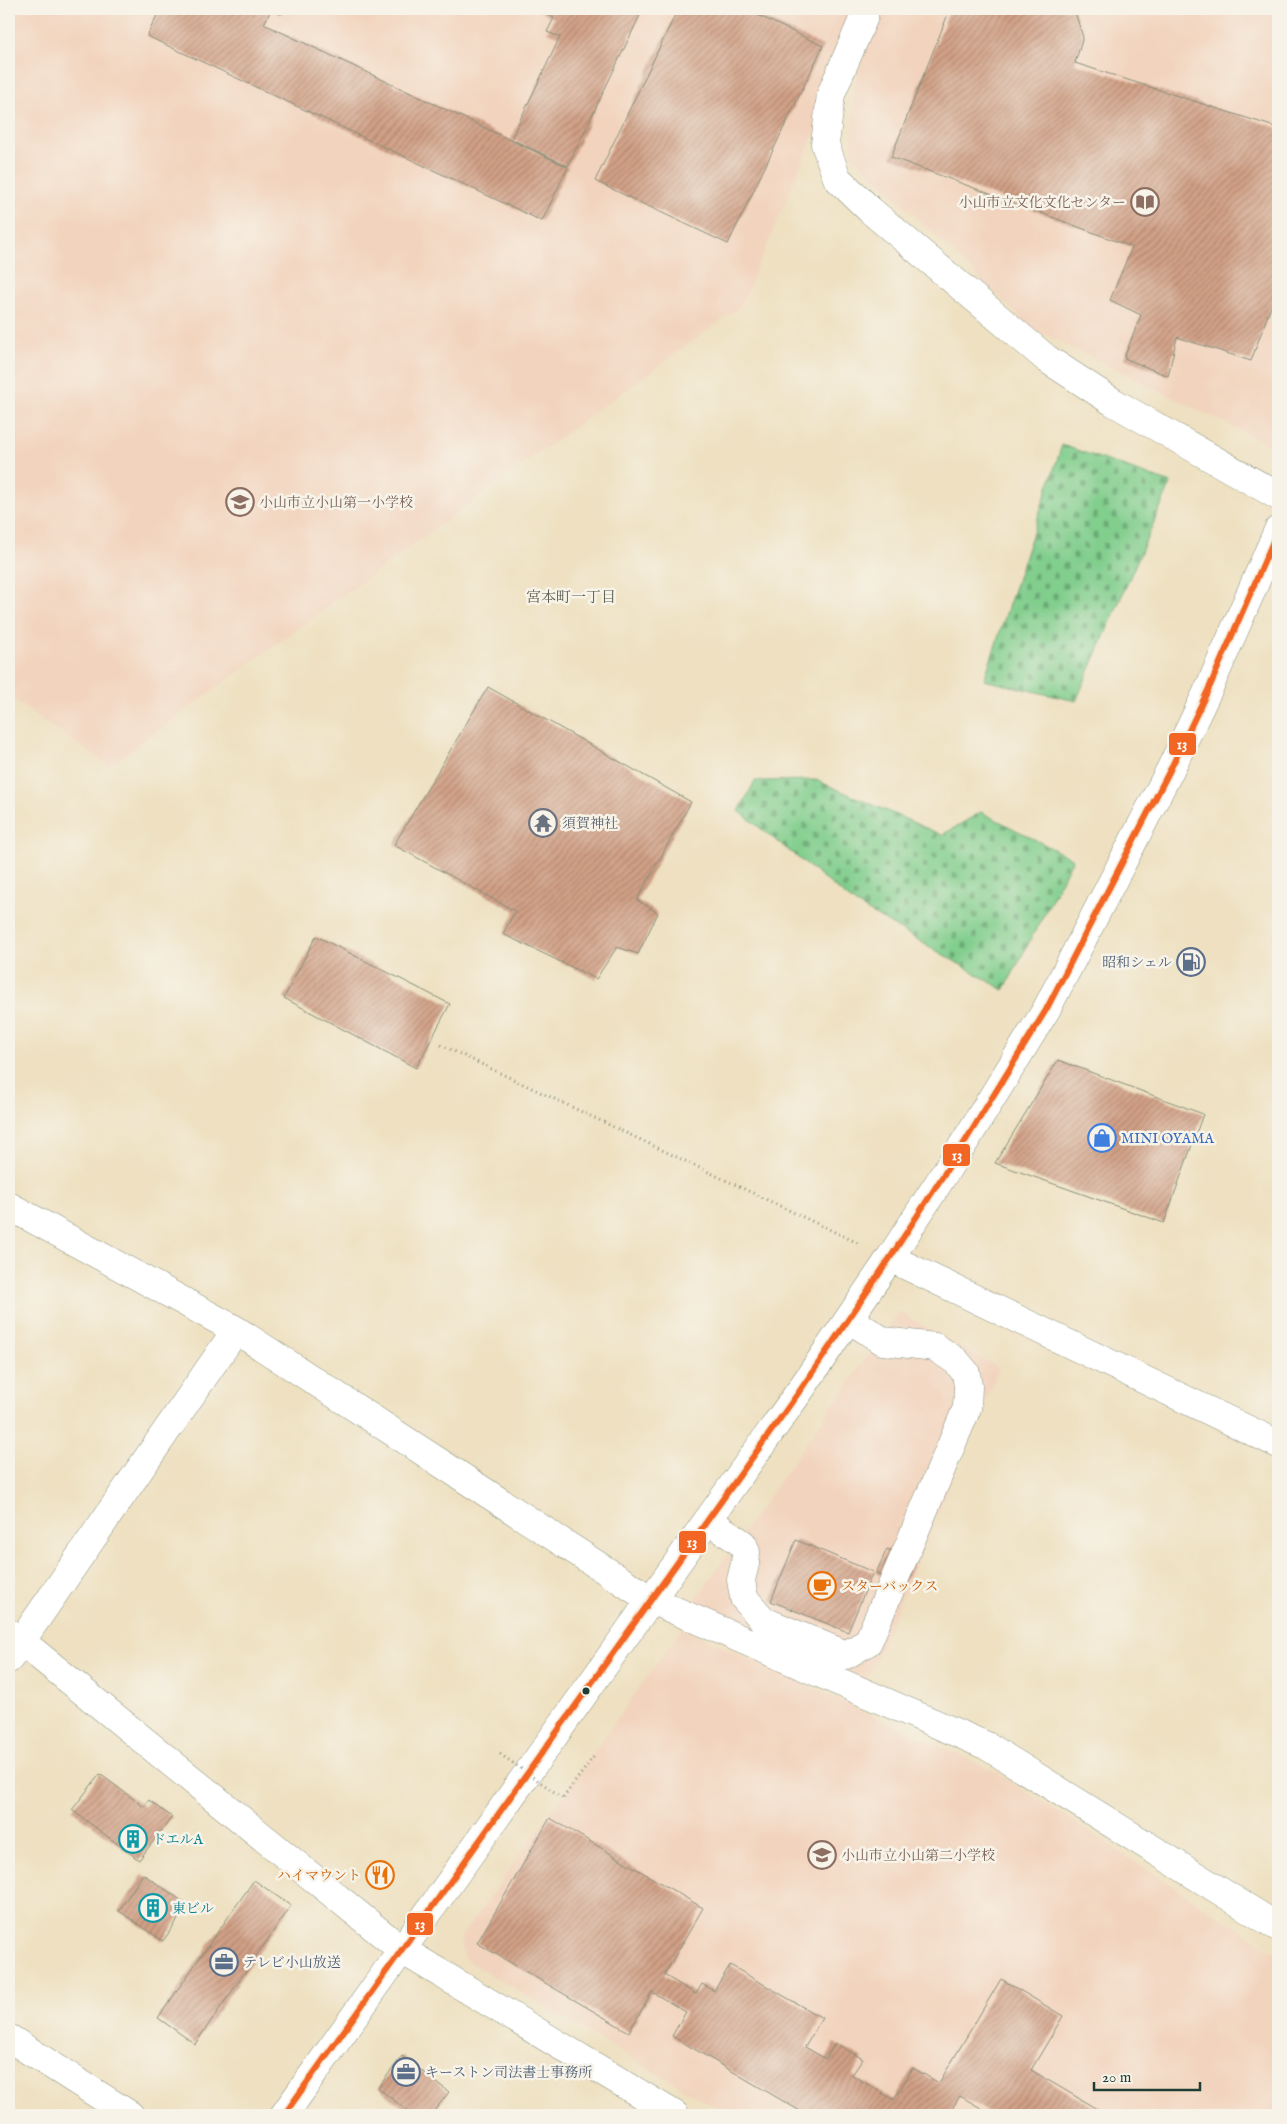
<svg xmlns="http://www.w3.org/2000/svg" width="1287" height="2124" viewBox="0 0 1287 2124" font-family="'IM FELL English','Noto Serif JP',serif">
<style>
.built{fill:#f2d4be}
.cemetery{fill:url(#cemetery-stones);stroke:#508660}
.building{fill:url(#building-hatch)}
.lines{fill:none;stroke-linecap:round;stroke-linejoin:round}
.minor-casing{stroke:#868e7a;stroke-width:29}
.highway-casing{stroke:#868e7a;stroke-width:29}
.path{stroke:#868e7a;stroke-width:3;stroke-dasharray:1 4;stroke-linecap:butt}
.minor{stroke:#fff;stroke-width:28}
.highway{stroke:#fff;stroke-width:28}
.path-bridge{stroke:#868e7a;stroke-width:3;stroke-dasharray:1 4;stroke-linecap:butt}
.bus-1-casing{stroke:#f7f3e8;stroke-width:10}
.bus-1{stroke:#f26522;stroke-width:6}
.bus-dot{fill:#1f3d34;stroke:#f7f3e8;stroke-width:2}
.labels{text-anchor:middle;stroke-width:5;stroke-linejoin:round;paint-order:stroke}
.education-label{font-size:14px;fill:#785e54;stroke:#f7f3e8;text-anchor:start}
.worship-label{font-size:14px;fill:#5b616d;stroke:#f7f3e8;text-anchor:start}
.service-label{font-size:14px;fill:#4e5e75;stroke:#f7f3e8;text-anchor:start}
.shop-label{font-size:14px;fill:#366cbe;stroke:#f7f3e8;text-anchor:start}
.food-label{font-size:14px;fill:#c56008;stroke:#f7f3e8;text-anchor:start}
.culture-label{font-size:14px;fill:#0d838f;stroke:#f7f3e8;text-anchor:start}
.neighbourhood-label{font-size:15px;fill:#5e6051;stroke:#f7f3e8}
.line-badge{stroke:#f7f3e8;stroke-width:2}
.badge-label{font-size:14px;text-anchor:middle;font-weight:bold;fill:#fff}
</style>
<defs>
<pattern id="cemetery-stones" width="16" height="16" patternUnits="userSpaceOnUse" patternTransform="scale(1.25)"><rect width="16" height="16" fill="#81ce8d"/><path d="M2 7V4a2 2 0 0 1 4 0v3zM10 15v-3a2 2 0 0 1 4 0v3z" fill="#69a874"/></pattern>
<pattern id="building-hatch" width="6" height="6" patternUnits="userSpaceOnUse" patternTransform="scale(1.25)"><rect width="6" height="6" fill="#d2a086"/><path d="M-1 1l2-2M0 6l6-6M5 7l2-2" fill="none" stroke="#aa846e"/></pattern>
</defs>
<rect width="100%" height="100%" fill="#f7f3e8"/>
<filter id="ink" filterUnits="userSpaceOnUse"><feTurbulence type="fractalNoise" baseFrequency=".02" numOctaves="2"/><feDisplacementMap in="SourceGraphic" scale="10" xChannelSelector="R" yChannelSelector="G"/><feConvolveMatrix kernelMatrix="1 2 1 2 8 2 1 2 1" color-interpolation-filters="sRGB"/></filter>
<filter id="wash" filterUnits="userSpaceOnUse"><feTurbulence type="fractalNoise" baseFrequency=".0096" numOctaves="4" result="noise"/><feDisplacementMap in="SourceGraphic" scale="20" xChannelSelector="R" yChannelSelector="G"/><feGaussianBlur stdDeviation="1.12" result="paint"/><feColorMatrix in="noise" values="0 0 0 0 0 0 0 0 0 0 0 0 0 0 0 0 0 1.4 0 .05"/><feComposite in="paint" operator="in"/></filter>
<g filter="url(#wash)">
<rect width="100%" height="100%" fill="#eee0c0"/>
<path class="built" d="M9 9H843L864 17 741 306 109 766 9 697Z
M877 9H1278V422L1269 445 1030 327 852 155 853 89Z
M899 1312 999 1368 867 1680 693 1600 708 1582Z
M682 1628 996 1772 1278 1954V2107L1272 2115H728L464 1959 461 1937Z"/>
<path class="cemetery" d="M1062 445 1171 483 1076 701 984 680Z
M816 780 942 835 981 812 1073 859 1004 990 856 904 739 811 755 781Z"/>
<g id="blocks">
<path class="building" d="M160 9H284L281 14 271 10 264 24 568 167 542 221 147 36Z
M535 9H643L568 166 511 139 560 37 547 32 554 18Z
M678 9H745L823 46 728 244 595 181Z
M950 9H1074L1083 37 1075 63 1278 128V287L1251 361 1177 337 1168 376 1124 358 1141 315 1110 300 1132 247 891 157Z
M488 687 691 802 637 900 658 913 638 954 617 947 596 979 503 934 515 911 394 845Z
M316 936 450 1004 416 1068 284 998Z
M1058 1060 1203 1114 1164 1223 995 1163Z
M796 1540 873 1572 848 1632 771 1601Z
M887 1549 914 1562 903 1585 876 1573Z
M100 1774 144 1807 149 1800 172 1817 139 1860 72 1810Z
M550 1818 703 1908 664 1975 696 1994 702 1984 714 1991 730 1965 822 2018 805 2047 826 2059 835 2043 863 2059 852 2075 894 2100 913 2068 939 2083 1001 1979 1063 2016 1031 2070 1107 2115H993L960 2096 948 2115H807L672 2036 686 2012 652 1992 629 2032 477 1943Z
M143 1874 188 1905 163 1941 119 1911Z
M254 1880 291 1906 195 2044 158 2018Z
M402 2056 449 2092 431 2115H413L378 2088Z"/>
</g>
</g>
<g filter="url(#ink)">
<use href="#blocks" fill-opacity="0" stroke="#868e7a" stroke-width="1"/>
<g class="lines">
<defs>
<path id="minor" d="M865 9 864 17 831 94 825 144 837 178 870 210 1047 359 1113 402 1278 496
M9 1206 236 1330 651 1600 987 1746 1278 1927
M890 1258 1278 1444
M708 1520 743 1544 746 1552 745 1564 741 1580 744 1598 764 1621 846 1655 868 1642 967 1408 968 1386 966 1373 956 1361 935 1347 883 1341 849 1319
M9 1633 21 1641 402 1950 675 2115
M9 1659 236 1330
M9 2038 130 2115"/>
<path id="highway" d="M284 2115 799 1392 890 1258 966 1140 1046 1010 1170 770 1210 686 1278 530"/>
</defs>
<use href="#minor" class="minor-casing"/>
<use href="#highway" class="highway-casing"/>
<path class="path" d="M441 1045 860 1244
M563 1798 595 1755"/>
<use href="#minor" class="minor"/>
<use href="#highway" class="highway"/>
<path class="path-bridge" d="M500 1754 563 1798"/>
<defs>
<path id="bus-1" d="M284 2115 799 1392 890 1258 966 1140 1046 1010 1170 770 1210 686 1278 530"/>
</defs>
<use href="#bus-1" class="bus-1-casing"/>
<use href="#bus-1" class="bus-1"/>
</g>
</g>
<defs>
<symbol id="library-ring" viewBox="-11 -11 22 22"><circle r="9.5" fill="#f7f3e8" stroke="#8d6e63" stroke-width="1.5"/><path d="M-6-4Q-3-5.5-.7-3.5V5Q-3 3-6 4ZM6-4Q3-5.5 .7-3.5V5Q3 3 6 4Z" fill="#8d6e63"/></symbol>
<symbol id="school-ring" viewBox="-11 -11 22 22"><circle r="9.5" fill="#f7f3e8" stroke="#8d6e63" stroke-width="1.5"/><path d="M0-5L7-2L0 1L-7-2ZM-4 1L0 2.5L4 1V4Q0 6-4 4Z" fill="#8d6e63"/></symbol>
<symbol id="temple-ring" viewBox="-11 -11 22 22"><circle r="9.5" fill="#f7f3e8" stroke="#6b7280" stroke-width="1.5"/><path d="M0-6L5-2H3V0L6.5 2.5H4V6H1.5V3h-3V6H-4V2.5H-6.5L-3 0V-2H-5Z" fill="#6b7280"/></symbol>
<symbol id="fuel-ring" viewBox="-11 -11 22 22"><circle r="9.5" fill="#f7f3e8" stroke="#5c6f8a" stroke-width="1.5"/><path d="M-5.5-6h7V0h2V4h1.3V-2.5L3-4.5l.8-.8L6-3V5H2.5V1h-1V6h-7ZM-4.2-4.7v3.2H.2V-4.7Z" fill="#5c6f8a"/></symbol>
<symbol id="shop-ring" viewBox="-11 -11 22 22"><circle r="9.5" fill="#f7f3e8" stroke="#3f7fe0" stroke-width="1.5"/><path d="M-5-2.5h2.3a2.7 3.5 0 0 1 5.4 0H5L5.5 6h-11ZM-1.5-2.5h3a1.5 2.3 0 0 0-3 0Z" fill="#3f7fe0"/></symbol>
<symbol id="cafe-ring" viewBox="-11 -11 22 22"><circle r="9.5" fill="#f7f3e8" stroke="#e8710a" stroke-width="1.5"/><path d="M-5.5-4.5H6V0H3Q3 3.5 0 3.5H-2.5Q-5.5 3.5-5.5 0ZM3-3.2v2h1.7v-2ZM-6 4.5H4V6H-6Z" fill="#e8710a"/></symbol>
<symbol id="building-ring" viewBox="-11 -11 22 22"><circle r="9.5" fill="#f7f3e8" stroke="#0f9aa8" stroke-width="1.5"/><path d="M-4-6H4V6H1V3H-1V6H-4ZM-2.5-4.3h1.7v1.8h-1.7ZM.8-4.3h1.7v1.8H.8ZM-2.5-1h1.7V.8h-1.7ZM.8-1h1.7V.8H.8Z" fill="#0f9aa8"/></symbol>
<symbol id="restaurant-ring" viewBox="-11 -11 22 22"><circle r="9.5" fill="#f7f3e8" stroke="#e8710a" stroke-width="1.5"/><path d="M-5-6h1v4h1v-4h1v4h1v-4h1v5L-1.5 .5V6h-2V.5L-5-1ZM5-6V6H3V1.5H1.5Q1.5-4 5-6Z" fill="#e8710a"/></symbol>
<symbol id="office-ring" viewBox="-11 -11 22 22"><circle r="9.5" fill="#f7f3e8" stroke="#5c6f8a" stroke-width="1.5"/><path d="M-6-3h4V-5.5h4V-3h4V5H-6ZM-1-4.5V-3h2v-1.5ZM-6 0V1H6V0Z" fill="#5c6f8a"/></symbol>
</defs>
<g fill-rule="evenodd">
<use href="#library-ring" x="1129" y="186" width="32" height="32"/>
<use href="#school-ring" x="224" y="486" width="32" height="32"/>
<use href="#temple-ring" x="527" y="807" width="32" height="32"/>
<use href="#fuel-ring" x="1175" y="946" width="32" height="32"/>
<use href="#shop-ring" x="1086" y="1122" width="32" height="32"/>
<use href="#cafe-ring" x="806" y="1570" width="32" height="32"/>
<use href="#building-ring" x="117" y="1823" width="32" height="32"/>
<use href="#school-ring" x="806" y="1839" width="32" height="32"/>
<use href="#restaurant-ring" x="364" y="1859" width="32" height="32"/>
<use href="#building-ring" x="137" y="1892" width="32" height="32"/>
<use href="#office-ring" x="208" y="1946" width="32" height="32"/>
<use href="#office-ring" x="390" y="2056" width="32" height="32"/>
</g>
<circle class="bus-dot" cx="586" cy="1691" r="4.5"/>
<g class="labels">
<g class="education-label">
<text x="1126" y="207" text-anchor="end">小山市立文化文化センター</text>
<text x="259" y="507">小山市立小山第一小学校</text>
<text x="841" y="1860">小山市立小山第二小学校</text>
</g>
<g class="worship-label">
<text x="562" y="828">須賀神社</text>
</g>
<g class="service-label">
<text x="1172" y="967" text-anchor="end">昭和シェル</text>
<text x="243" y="1967">テレビ小山放送</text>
<text x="425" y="2077">キーストン司法書士事務所</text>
</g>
<g class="shop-label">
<text x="1121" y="1143">MINI OYAMA</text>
</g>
<g class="food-label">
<text x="841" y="1591">スターバックス</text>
<text x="361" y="1880" text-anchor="end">ハイマウント</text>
</g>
<g class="culture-label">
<text x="152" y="1844">ドエルA</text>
<text x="172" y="1913">東ビル</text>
</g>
<g class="neighbourhood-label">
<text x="571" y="602">宮本町一丁目</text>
</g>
</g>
<g class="line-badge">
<rect x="1168" y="732" width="29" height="24" rx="5" fill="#f26522"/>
<rect x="942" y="1143" width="29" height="24" rx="5" fill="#f26522"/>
<rect x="678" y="1530" width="29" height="24" rx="5" fill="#f26522"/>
<rect x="406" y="1912" width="28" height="24" rx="5" fill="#f26522"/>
</g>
<g class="badge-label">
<text x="1182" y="749">13</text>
<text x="957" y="1160">13</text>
<text x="692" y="1547">13</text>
<text x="420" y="1929">13</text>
</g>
<rect width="1287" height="2124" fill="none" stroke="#f7f3e8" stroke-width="30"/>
<path d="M1094 2082v8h106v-8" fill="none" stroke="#1f3d34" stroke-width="2.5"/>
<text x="1102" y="2082" font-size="15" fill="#1f3d34" stroke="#f7f3e8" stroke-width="4" paint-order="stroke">20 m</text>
</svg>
